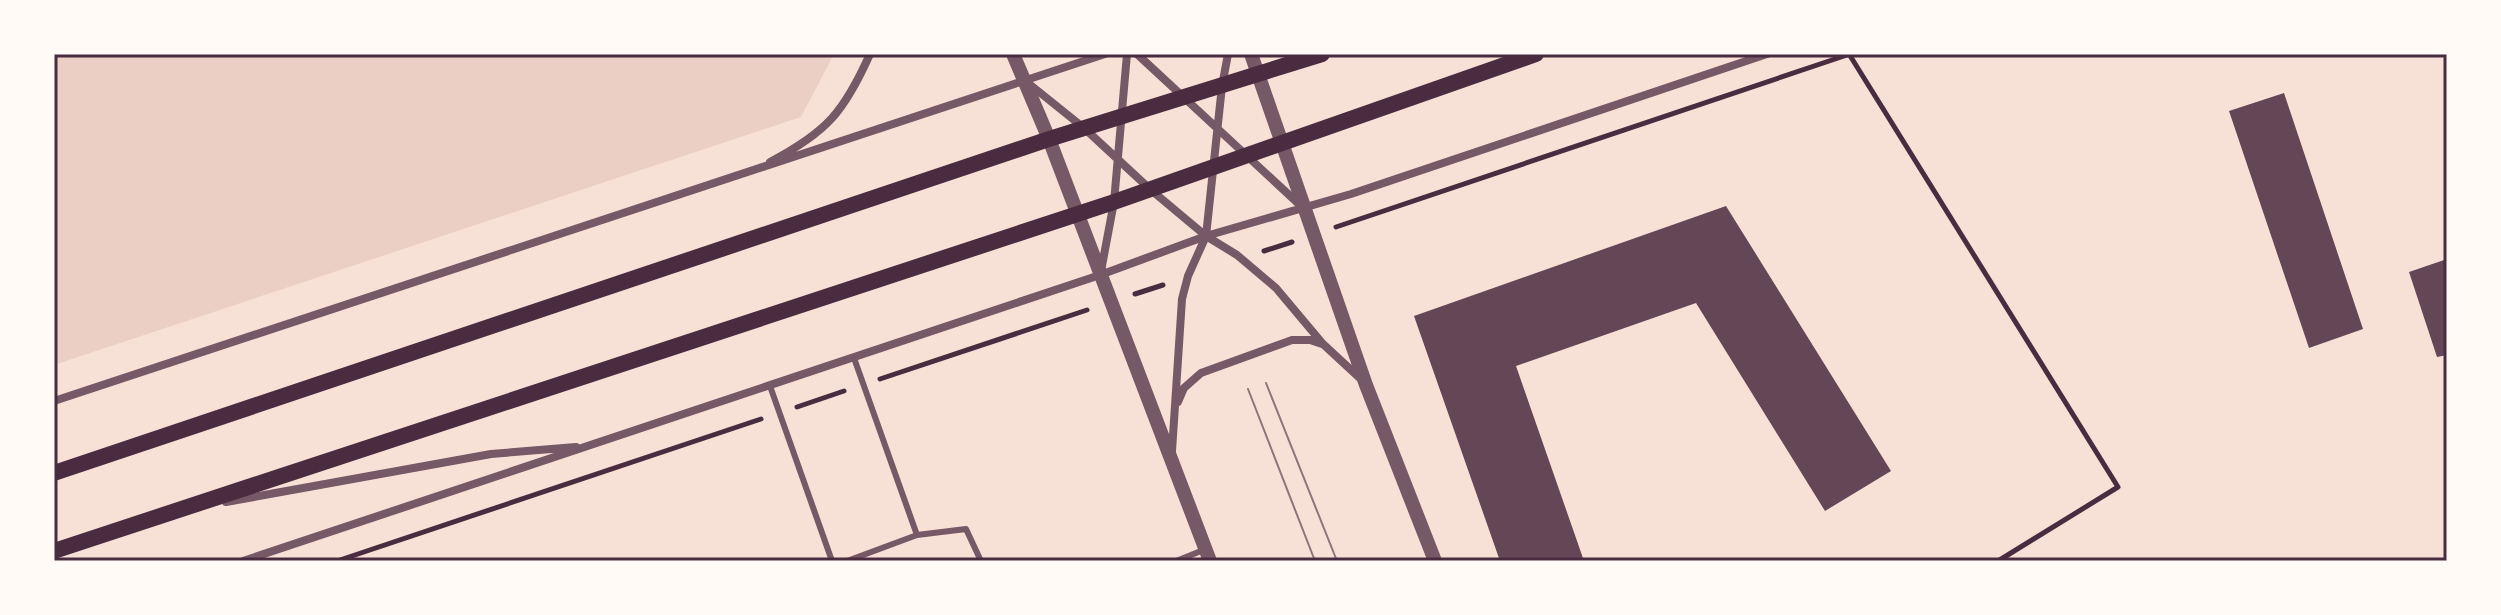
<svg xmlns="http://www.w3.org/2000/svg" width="2501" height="615" viewBox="0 0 2501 615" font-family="'DM Sans',sans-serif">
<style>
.green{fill:#ebcfc5}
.building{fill:#644757}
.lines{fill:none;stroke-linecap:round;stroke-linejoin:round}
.path{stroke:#4a2c40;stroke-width:5}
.service{stroke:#755966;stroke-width:6}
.minor{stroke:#755966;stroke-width:8}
.tertiary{stroke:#755966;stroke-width:14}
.secondary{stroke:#4a2c40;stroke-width:16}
.tram{stroke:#8f747c;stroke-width:2}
.neatline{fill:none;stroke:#4a2c40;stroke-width:3}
</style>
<rect width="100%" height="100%" fill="#f7e1d7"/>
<path class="green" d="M54 54H834L801 117 54 365Z"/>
<path class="building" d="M2284 93 2363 329 2309 348 2229 111Z
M1726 206 1891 471 1825 511 1696 303 1516 366 1584 561H1500L1414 316Z
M2447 259V355L2437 357 2409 272Z"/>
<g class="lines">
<path class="path" d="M1849 54 2118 487 1998 561
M1336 227 1850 54
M1264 251 1292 242
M1135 294 1163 285
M880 379 1087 310
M797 407 844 391
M337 561 761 419"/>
<path class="service" d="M770 386 832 561
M917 535 966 529 981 561
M847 561 917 535 854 358
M1176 561 1206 549"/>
<path class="minor" d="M1137 54 1301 206
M1028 83 1084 128 1151 190 1206 236 1237 255 1276 288 1323 344 1363 381
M770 162C827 132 844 112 870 54
M1101 271 1114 202 1127 54
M54 401 1105 54
M1178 402 1184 388 1201 373 1292 340H1310L1322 344
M1172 451 1182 299 1188 276 1206 236 1222 86 1228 54
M226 502 491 454 576 447
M243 561 1100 275 1206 236 1351 194 1767 54"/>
<path class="tertiary" d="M1013 54 1049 139 1210 561
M1251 54 1366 385 1435 561"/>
<path class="secondary" d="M54 473 1049 139 1322 54
M54 551 1114 202 1536 54"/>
<path class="tram" d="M1266 383 1337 561
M1248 389 1315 561"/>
</g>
<rect width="2501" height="615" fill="none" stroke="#fffaf5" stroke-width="112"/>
<rect x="56" y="56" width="2389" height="503" class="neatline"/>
</svg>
